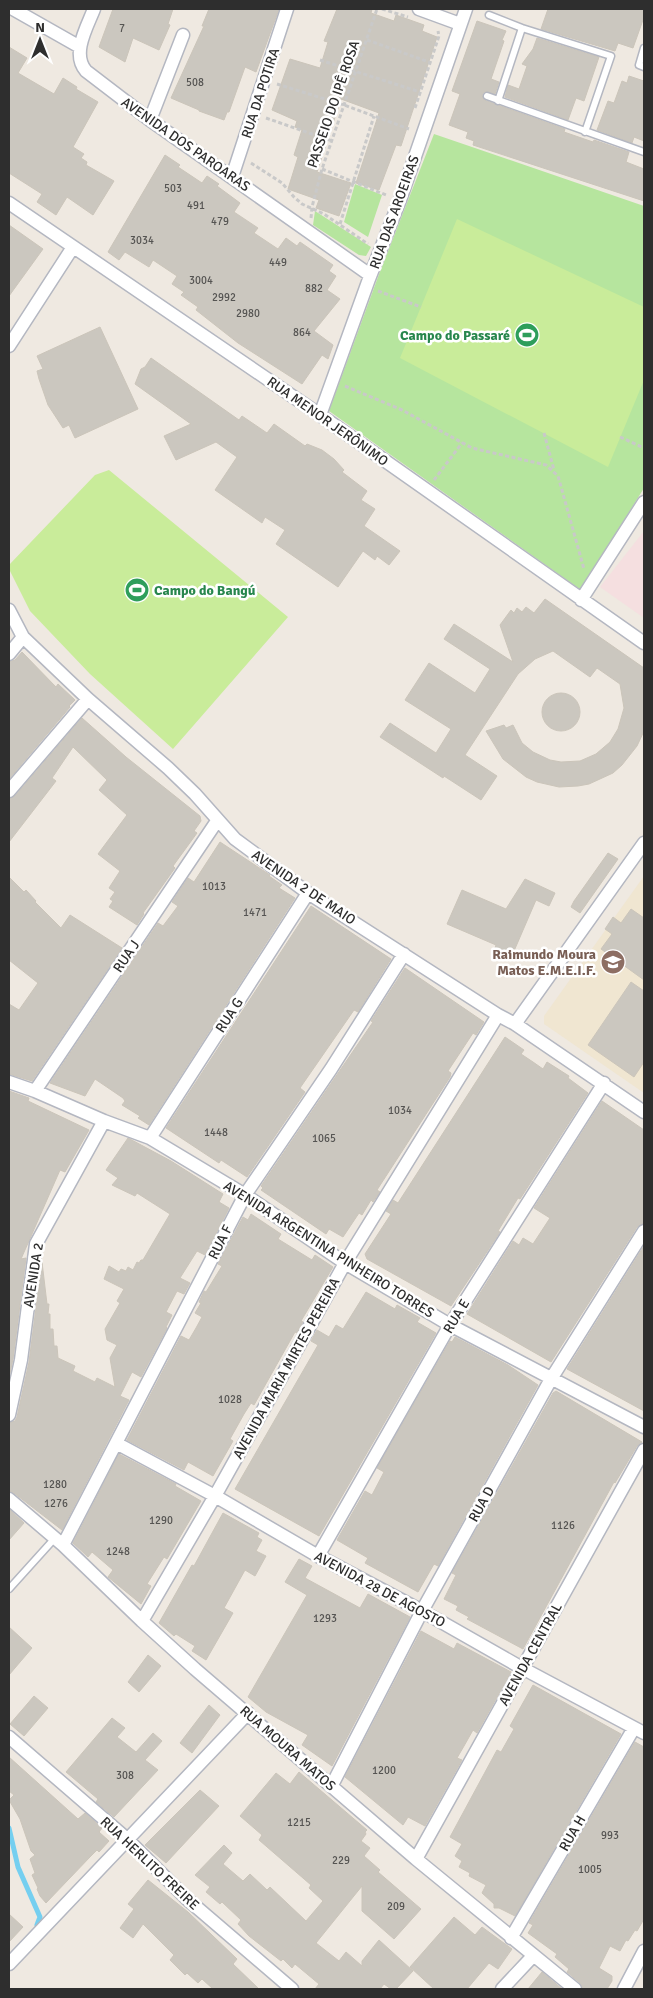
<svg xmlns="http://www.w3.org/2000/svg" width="653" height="1998" viewBox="0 0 653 1998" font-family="Signika,sans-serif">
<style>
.education{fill:#f0e6d1}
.medical{fill:#f5dfe0}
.green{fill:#b6e59e}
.pitch{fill:#c9ec9a}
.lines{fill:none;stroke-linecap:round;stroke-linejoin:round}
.stream{stroke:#75cff0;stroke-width:5}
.building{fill:#cbc7bf;stroke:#cbc5ba}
.lane-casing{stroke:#b4b7c1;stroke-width:9}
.street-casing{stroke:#b4b7c1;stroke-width:15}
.path{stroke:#c9c9c9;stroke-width:3;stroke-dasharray:4 2.5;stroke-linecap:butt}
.lane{stroke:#fff;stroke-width:6}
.street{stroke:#fff;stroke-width:12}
.labels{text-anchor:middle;stroke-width:5;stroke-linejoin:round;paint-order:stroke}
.number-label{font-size:11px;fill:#555452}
.street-label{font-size:14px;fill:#2e2e2e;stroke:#fff}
.leisure-label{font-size:14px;font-weight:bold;fill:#27864d;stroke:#fff;text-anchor:end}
.education-label{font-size:14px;font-weight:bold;fill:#785e54;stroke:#fff;text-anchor:end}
</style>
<rect width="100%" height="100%" fill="#efe9e1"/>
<path class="education" d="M644 876V1093L544 1024V1016Z"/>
<path class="medical" d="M644 531V618L600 587Z"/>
<path class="green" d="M434 134 644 206V488L581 590 329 411 378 277Z
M355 184 382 195 368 237 344 222Z
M315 211 371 247 366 256 359 255 313 225Z"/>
<path class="pitch" d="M457 219 644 307V380L608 467 400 358Z
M109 470 288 617 173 749 90 674 30 611 9 569V565L95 475Z"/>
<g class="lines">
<path class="stream" d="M9 1828 18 1867 40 1917 37 1925"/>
</g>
<path class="building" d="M113 9H173L168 24 170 25 159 50 133 38 125 62 99 47Z
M209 9H279L256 72 245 67 229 112H227L224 120 199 111V110L171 98 204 26H202Z
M337 9H372L371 13 394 21 396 15 424 25 422 31 437 37 401 146 396 145 379 190 356 183 379 113 341 99 317 172 351 183 339 216 316 208 319 200 288 189 298 157 294 155 302 130 295 127 297 121 272 110 290 59 320 68 328 42 324 41Z
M548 9H644V17L633 48 618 43 615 51 541 29Z
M477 21 506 31 502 40 504 41 491 79 499 82 495 94 484 92 482 95 484 100 565 129 564 132 593 142 594 140 629 152 626 162 644 169V201L473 145 474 141 466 138 468 132 449 125 460 94 452 91Z
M537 38 599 57 584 101 576 98 568 120 505 97 508 85 519 89 527 66 522 64 533 49Z
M9 47 27 58 18 73 54 94 63 78 77 87 76 89 98 102 73 147 84 154 81 158 87 162 86 165 114 181 93 215 67 197 56 215 37 202 42 194 9 173Z
M629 76 644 81V141L634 137 632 143 597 130 608 101 614 103 622 81 627 83Z
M165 155 180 165 178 167 202 183 207 176 219 184 217 186 240 203 234 212 258 228 254 233 278 249 286 238 297 246 300 242 333 265 329 271 336 276 327 290 340 299 314 331 333 345 328 359 322 355 302 384 238 343 196 310 198 307 181 295 184 292 172 284 177 276 153 260 149 267 125 252 119 260 108 252Z
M9 225 43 249 9 296Z
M100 327 138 409 75 438 69 425 63 428 48 405 39 379 37 371 43 369 37 356Z
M151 358 239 420 242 416 267 433 274 424 305 446 307 444 322 450 334 459 344 470 342 472 367 491 361 500 375 509 364 526 400 551 389 565 377 556 375 560 363 551 338 587 276 544 285 530 265 517 262 523 215 490 237 457 216 442 176 460 164 436 191 424 135 384 141 369 145 367Z
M545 599 644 668V731L637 746 622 765 613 773 589 784 578 786 559 787 537 782 526 777 503 759 486 731 504 725 506 728 513 725 522 743 533 752 550 760 561 762 580 761 596 754 610 742 618 729 624 708 620 684 597 668 590 677 553 651 535 659 518 674 465 755 497 776 481 800 444 776 443 778 380 737 390 723 436 753 451 729 405 700 429 663 475 693 490 669 444 639 454 624 513 662 500 625 511 610 514 613 517 608 522 612 526 607 534 613Z
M22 652 56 687 58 684 75 700 69 706 70 707 9 779V662L15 660Z
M542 712a19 19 0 1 1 38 0a19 19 0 1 1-38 0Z
M82 718 126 757 200 816 201 821 194 831 197 833 173 866 175 868 143 913 144 914 137 925 109 907 113 901 110 899 115 892 109 888 120 871 98 854 127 815 99 790 107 780 73 747 52 778 56 781 9 842V799L15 796Z
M220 842 270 875 269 876 282 885 279 888 295 898 149 1125 138 1118 140 1116 122 1105 125 1101 123 1098 95 1079 85 1096 50 1083 158 923 163 926 178 906 172 902 188 878 194 882Z
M608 853 618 859 580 913 571 907 574 901Z
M9 877 24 892 26 890 36 901 35 902 61 928 70 915 122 948 32 1081 9 1074V1004L19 1010 38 983 9 960Z
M525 879 555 893 549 906 536 900 511 958 494 951 496 945 447 924 462 890 506 909Z
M311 906 391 959 358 1012 354 1010 300 1088 305 1092 247 1177 221 1160 219 1163 166 1128Z
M631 909 644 918V980L601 949 612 934 605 929 613 917 621 923Z
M405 968 484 1022 476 1035 473 1033 448 1071 451 1073 450 1077 377 1190 380 1192 373 1202 371 1200 362 1215 359 1213 343 1237 329 1229 326 1234 261 1190 263 1188 261 1186 373 1022 371 1021Z
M631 982 644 991V1062L634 1077 588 1045Z
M505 1037 524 1050 521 1054 533 1062 543 1069 547 1062 569 1076 568 1078 588 1093 520 1199 518 1198 498 1231 500 1232 451 1306 367 1259 365 1254 391 1214 386 1211 393 1200 398 1203Z
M9 1091 29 1098 28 1101 89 1130 65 1172 60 1170 21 1259 26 1258 13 1359 9 1378Z
M602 1101 644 1130V1223L637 1227 551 1362 467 1314 513 1241 519 1245 523 1238 533 1244 550 1218 534 1208Z
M128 1138 171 1161 223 1194 219 1202 229 1208 205 1255 197 1251 180 1278 190 1283 184 1294 177 1291 166 1312 172 1315 166 1327 167 1328 141 1377 132 1372 120 1396 129 1400 62 1530 14 1493 9 1491V1423L15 1421 17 1417 29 1362 42 1262 47 1304H49L48 1314H50V1329H53L54 1346H57L58 1358 75 1366 73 1371 95 1382 97 1378 115 1387 110 1358 117 1345 107 1340 105 1329 120 1303 117 1301 124 1289 104 1279 109 1266 119 1272 121 1269 126 1271 128 1267 133 1270 137 1262 139 1263 141 1260H143L170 1214 137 1193 135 1196 112 1185 118 1178 106 1170Z
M251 1214 281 1234 278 1239 312 1260 315 1255 333 1267 301 1321 303 1322 297 1333 295 1332 254 1405 251 1403 244 1414 230 1439 233 1441 213 1476 188 1462 184 1470 127 1440 181 1336 189 1340 196 1328 202 1317 195 1313 201 1303 199 1302 204 1291 206 1292 222 1266 218 1264 243 1217 248 1220Z
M644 1246V1411L567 1369Z
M366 1292 395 1309 397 1305 420 1318 417 1322 436 1333 319 1536 235 1489 318 1345 311 1341 317 1330 329 1337 336 1325 343 1329Z
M455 1337 508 1365 538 1385 438 1566 434 1564 418 1592 365 1563 368 1558 337 1540 365 1491 372 1495 384 1472 377 1468 450 1341 452 1342Z
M556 1391 642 1442 637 1446 615 1483 614 1482 523 1649 467 1619 469 1617 456 1610 458 1606 444 1599 456 1575 452 1573 553 1393Z
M119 1454 176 1484 175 1486 201 1501 167 1559 164 1557 147 1584 151 1586 141 1604 108 1577 113 1570 92 1552 88 1557 73 1543Z
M9 1509 24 1523 9 1540Z
M223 1513 259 1533 257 1537 262 1540 256 1551 266 1556 255 1576 245 1570 224 1608 233 1613 206 1660 192 1651 195 1646 176 1634 174 1636 159 1623 192 1565 194 1566Z
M299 1559 312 1566 305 1578 360 1608 368 1594 410 1617 332 1766 302 1745 308 1735 266 1712 248 1697 307 1595 285 1582Z
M9 1627 32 1648 9 1675Z
M421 1631 454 1649 457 1643 511 1672 477 1733 473 1730 464 1746 457 1758 462 1760 425 1826 408 1817 403 1825 345 1777Z
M148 1655 161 1666 139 1692 128 1682Z
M533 1685 621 1734 515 1916 499 1908H494V1904L482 1893 486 1885 469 1876 470 1873 459 1867 462 1861 455 1856 462 1844 450 1837 497 1750 501 1752 514 1729 510 1726Z
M34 1696 48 1708 24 1736 10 1724Z
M209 1705 220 1715 192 1753 180 1743Z
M112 1718 125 1728 117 1737 136 1752 153 1733 162 1741 145 1760 158 1770 114 1817 96 1802 98 1799 66 1772Z
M635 1742 644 1747V1919L637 1931 635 1930 628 1941 626 1940 620 1951 610 1946 599 1968 612 1976V1981L607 1989H583L580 1983 567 1972 569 1969 555 1957 557 1954 528 1933 533 1925 529 1923Z
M9 1757 78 1819 85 1813 102 1828 99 1832 109 1841 99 1852 97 1850 90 1857 46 1903 40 1896 37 1889 38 1888 32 1875 35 1873 30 1859 35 1855 31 1851 20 1819 9 1800 14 1795 9 1791Z
M299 1772 367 1830 365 1832 366 1834 361 1841 370 1848 364 1856 380 1870 378 1872 421 1909 394 1939 362 1911V1886L316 1943 339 1961 346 1952 362 1966V1961L379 1940 413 1971 396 1989H391L384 1984 380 1989H315L319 1984 295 1964 292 1968 283 1959 281 1961 249 1936 238 1924 241 1920 222 1902 220 1904 206 1892 210 1887 195 1875 224 1845 232 1853 223 1864 243 1881 250 1874 267 1890 270 1887 306 1921 323 1901 309 1888 311 1885 259 1840 262 1835 240 1816 276 1773 290 1784Z
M200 1790 219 1806 166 1863 145 1845Z
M148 1880 188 1912 237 1959 233 1964 259 1989H213L202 1979 198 1983 187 1973 185 1975 170 1960 174 1955 143 1924 133 1938 120 1928 134 1909 128 1904Z
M9 1914 23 1927 9 1942Z
M454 1917 475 1935 482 1927 512 1949 498 1969 489 1963 467 1989H434L410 1967Z
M542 1972 562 1989H528Z"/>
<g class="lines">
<defs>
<path id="lane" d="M489 15 522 28 611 56 585 132
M644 48 639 65 644 67
M487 96 644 152
M498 101 522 28
M9 1589 55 1538"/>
<path id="street" d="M13 9 80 47
M94 9C87 27 71 54 86 71L150 120 370 275
M419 9 460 24
M150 120 183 35
M232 177 287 9
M9 203 320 415 644 643
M9 346 73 247
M320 415 369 279 400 200 466 9
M581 600 644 502
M9 610 23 637 88 699 168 768 195 794 235 839 308 893 498 1015 515 1024 644 1112
M9 654 23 637
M9 791 88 699
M515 1024 644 843
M9 1082 35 1091 104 1121 150 1138 245 1195 345 1263 450 1325 644 1427
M35 1091 217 821
M150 1138 308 893
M9 1415 21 1360 36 1244 104 1121
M116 1443 215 1496 318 1556 422 1611 522 1668 644 1733
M9 1499 63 1545 142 1621 195 1669 416 1859 575 1989
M63 1545 245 1195 331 1069 404 954
M318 1556 450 1325 604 1083
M142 1621 215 1496 345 1263 498 1015
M9 1737 127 1839 187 1899 292 1989
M332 1785 422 1611 551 1379 644 1231
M416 1859 644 1450
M511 1938 634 1728
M9 1964 248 1713
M502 1989 533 1956
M624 1989 644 1951"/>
</defs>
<use href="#lane" class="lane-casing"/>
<use href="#street" class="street-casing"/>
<path class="path" d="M382 9 408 17
M367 40 429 62
M320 60 420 92
M277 84 344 105 409 129
M415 108 439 36 438 31
M266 118 332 141
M251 163 282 183 294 197 302 204 324 214 368 244
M322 169 386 195
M311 218 312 207 322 169 377 9
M340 224 374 116
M378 291 421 307
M345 386 402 410 472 448 546 465 558 476 584 569
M544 433 554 470
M620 437 644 448
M434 480 462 443"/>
<use href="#lane" class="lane"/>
<use href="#street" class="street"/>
</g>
<defs>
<symbol id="stadium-disc" viewBox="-11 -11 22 22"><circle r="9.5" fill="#2e9e5b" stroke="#fff"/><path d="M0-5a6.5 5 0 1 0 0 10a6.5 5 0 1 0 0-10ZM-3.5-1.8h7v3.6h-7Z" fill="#fff"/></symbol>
<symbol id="school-disc" viewBox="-11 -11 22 22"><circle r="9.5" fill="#8d6e63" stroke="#fff"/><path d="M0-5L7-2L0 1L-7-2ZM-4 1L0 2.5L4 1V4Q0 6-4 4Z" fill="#fff"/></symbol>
</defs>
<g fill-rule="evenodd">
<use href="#stadium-disc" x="513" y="321" width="28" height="28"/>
<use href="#stadium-disc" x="123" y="576" width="28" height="28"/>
<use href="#school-disc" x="599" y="948" width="28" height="28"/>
</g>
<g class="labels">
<g class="number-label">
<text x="122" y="32">7</text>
<text x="195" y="86">508</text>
<text x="173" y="192">503</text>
<text x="196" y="209">491</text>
<text x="220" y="225">479</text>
<text x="142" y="244">3034</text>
<text x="278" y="266">449</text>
<text x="201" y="284">3004</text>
<text x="314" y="292">882</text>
<text x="224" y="301">2992</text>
<text x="248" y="317">2980</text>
<text x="302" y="336">864</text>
<text x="214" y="890">1013</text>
<text x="255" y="916">1471</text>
<text x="400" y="1114">1034</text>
<text x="216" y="1136">1448</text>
<text x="324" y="1142">1065</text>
<text x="230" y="1403">1028</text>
<text x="55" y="1488">1280</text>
<text x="56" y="1507">1276</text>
<text x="161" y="1524">1290</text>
<text x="563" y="1529">1126</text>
<text x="118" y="1555">1248</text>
<text x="325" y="1622">1293</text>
<text x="384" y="1774">1200</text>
<text x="125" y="1779">308</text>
<text x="299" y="1826">1215</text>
<text x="610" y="1839">993</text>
<text x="341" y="1864">229</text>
<text x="590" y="1873">1005</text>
<text x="396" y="1910">209</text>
</g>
<g class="street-label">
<text transform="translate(260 93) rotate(-72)" y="5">RUA DA POTIRA</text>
<text transform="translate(333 104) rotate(-71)" y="5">PASSEIO DO IPÊ ROSA</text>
<text transform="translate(186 144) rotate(35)" y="5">AVENIDA DOS PAROARAS</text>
<text transform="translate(394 212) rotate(-70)" y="5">RUA DAS AROEIRAS</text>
<text transform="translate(328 421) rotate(35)" y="5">RUA MENOR JERÔNIMO</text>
<text transform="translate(304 887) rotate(34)" y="5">AVENIDA 2 DE MAIO</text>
<text transform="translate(126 956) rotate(-56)" y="5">RUA J</text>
<text transform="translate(229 1015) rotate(-57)" y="5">RUA G</text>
<text transform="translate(220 1242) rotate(-63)" y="5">RUA F</text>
<text transform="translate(329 1249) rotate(32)" y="5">AVENIDA ARGENTINA PINHEIRO TORRES</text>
<text transform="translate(33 1275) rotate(-81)" y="5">AVENIDA 2</text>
<text transform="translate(456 1316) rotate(-59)" y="5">RUA E</text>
<text transform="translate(286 1368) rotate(-61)" y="5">AVENIDA MARIA MIRTES PEREIRA</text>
<text transform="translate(481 1504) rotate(-61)" y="5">RUA D</text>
<text transform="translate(380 1589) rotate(28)" y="5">AVENIDA 28 DE AGOSTO</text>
<text transform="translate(530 1654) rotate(-61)" y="5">AVENIDA CENTRAL</text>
<text transform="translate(288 1748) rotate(41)" y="5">RUA MOURA MATOS</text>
<text transform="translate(572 1833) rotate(-60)" y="5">RUA H</text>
<text transform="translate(150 1863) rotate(43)" y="5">RUA HERLITO FREIRE</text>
</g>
<g class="leisure-label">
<text x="510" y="340">Campo do Passaré</text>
<text x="154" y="595" text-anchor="start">Campo do Bangú</text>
</g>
<g class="education-label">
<text x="596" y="959">Raimundo Moura<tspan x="596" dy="16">Matos E.M.E.I.F.</tspan></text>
</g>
</g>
<rect width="653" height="1998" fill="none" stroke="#2e2e2e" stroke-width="20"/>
<g transform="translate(40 40)" stroke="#ffffff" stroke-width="4" paint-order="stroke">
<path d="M0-4L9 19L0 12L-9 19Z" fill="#2e2e2e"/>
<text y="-8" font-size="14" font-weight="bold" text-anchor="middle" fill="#2e2e2e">N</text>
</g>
</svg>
